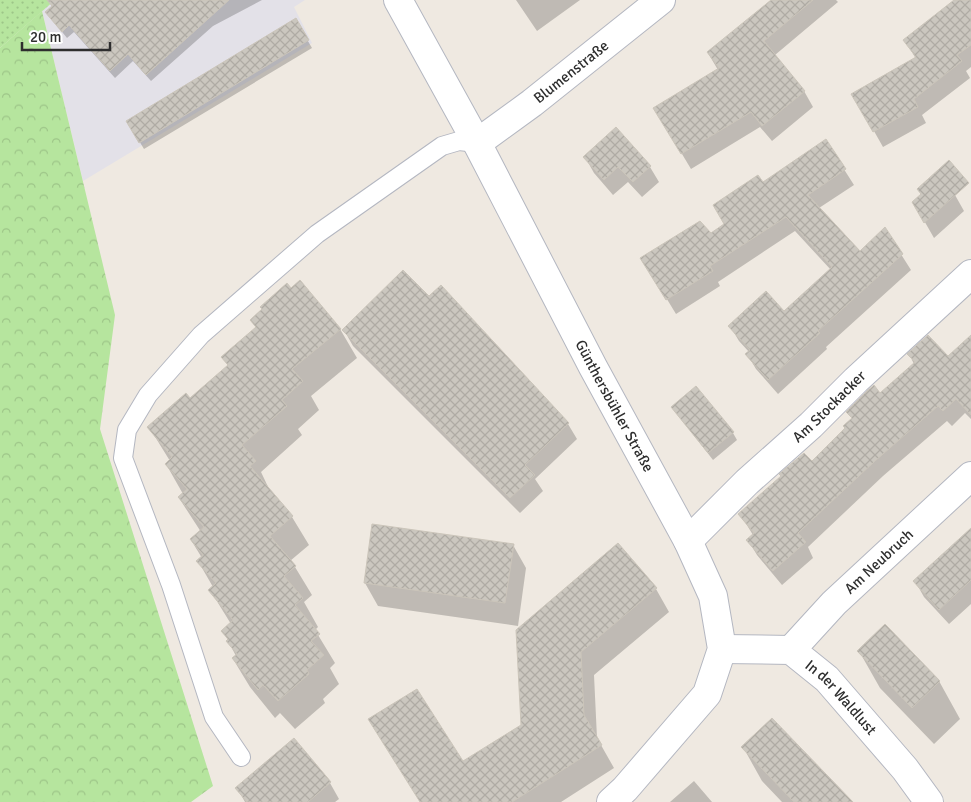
<svg xmlns="http://www.w3.org/2000/svg" width="971" height="802" viewBox="0 0 971 802" font-family="Signika,sans-serif">
<style>
.industrial{fill:#e3e1e8}
.grass{fill:url(#grass-dots)}
.forest{fill:url(#forest-crowns)}
.shadow{fill:#0003}
.building{fill:url(#building-cross-hatch);stroke:#cbc5ba}
.lines{fill:none;stroke-linecap:round;stroke-linejoin:round}
.lane-casing{stroke:#b4b7c1;stroke-width:20}
.street-casing{stroke:#b4b7c1;stroke-width:30}
.secondary-casing{stroke:#b4b7c1;stroke-width:30}
.lane{stroke:#fff;stroke-width:18}
.street{stroke:#fff;stroke-width:28}
.secondary{stroke:#fff;stroke-width:28}
.labels{text-anchor:middle;stroke-width:4;stroke-linejoin:round;paint-order:stroke}
.street-label{font-size:15px;fill:#2e2e2e;stroke:#fff}
</style>
<defs>
<pattern id="grass-dots" width="8" height="8" patternUnits="userSpaceOnUse" patternTransform="scale(1.25)"><rect width="8" height="8" fill="#b6e59e"/><path d="M2 2h.1M6 6h.1" fill="none" stroke="#9dc588" stroke-width="1.8" stroke-linecap="round"/></pattern>
<pattern id="forest-crowns" width="20" height="18" patternUnits="userSpaceOnUse" patternTransform="scale(1.25)"><rect width="20" height="18" fill="#b6e59e"/><path d="M2 6a3 3 0 1 1 6 0M12 15a3 3 0 1 1 6 0" fill="none" stroke="#9dc588"/></pattern>
<pattern id="building-cross-hatch" width="8" height="8" patternUnits="userSpaceOnUse" patternTransform="scale(1.25)"><rect width="8" height="8" fill="#cbc7bf"/><path d="M0 0l8 8M0 8l8-8" fill="none" stroke="#afaba4"/></pattern>
</defs>
<rect width="100%" height="100%" fill="#efe9e1"/>
<path class="industrial" d="M55 0H305L294 7 312 43 83 181 42 11Z"/>
<path class="grass" d="M0 0H55L0 48Z"/>
<path class="forest" d="M42 11 115 315 100 429 213 786 191 802H0V48Z"/>
<path class="shadow" d="M61 0H262L213 26 151 81 133 61 115 78 74 32 67 38 46 12Z
M516 0H580L537 31Z
M773 0H836L838 2 775 55 804 91 813 107 772 141 760 127 691 169 664 124 718 70 708 53Z
M956 0H971V67L966 71 970 78 922 115 926 123 883 147 853 94 916 59 905 40Z
M295 19 312 48 144 149 127 121Z
M826 141 854 185 819 208 860 253 885 229 911 270 826 347 827 349 778 394 756 369 747 354 749 352 739 341 730 326 784 312 831 270 795 231 718 282 720 286 676 314 651 273 725 224 762 184Z
M585 157 650 167 659 182 642 197 628 182 613 195 594 173Z
M936 174 955 195 964 211 934 238 914 203 922 195Z
M251 320 340 329 357 358 311 396 319 410 298 429 302 435 261 472 270 491 292 517 309 545 290 561 295 567 312 595 304 602 318 627 315 630 335 663 330 668 339 684 323 699 325 703 295 729 280 713 275 718 250 687 233 659 236 656 223 631 231 624 210 590 213 587 198 561 202 558 191 540 201 532 179 498 183 494 166 464 170 461 149 427 190 400 228 366 223 357 256 328Z
M344 330 568 424 577 439 535 479 543 491 520 513 353 346Z
M971 340V419L965 413 952 426 947 421 883 476 808 547 813 558 782 585 757 555 748 540 753 535 740 514 812 463 847 429 852 419 848 412 880 394 914 364 909 354 948 358Z
M672 407 733 433 737 440 713 460Z
M971 534V604L949 624 924 597 915 581Z
M513 545 526 568 518 626 378 606 365 583Z
M656 589 669 612 594 675 597 738 614 768 561 802H420L463 763 522 726 517 631Z
M859 651 939 681 960 719 934 744 880 688Z
M293 740 330 783 339 799 335 802H245L237 788Z
M743 747 851 802H782L762 781Z
M694 781 712 802H670Z"/>
<path class="building" d="M47 0H229L146 75 128 54 110 71 69 25 62 32 45 12 52 6Z
M771 0H813L764 41 805 91 762 126 751 112 681 154 653 108 719 68 707 52Z
M954 0H971V45L957 55 962 61 914 99 918 107 873 132 851 94 916 57 903 40Z
M296 18 309 40 139 143 126 121Z
M616 127 651 166 633 182 618 167 604 180 583 157Z
M826 139 846 169 808 195 860 251 885 227 903 254 818 331 820 333 768 380 745 354 750 350 728 326 766 291 784 311 832 267 786 217 710 266 713 271 666 300 640 258 700 221 711 233 724 224 713 205 758 175 763 182Z
M949 160 969 183 924 223 912 202 921 194 917 189Z
M403 270 429 296 441 285 569 423 525 465 535 475 510 498 342 330Z
M300 280 341 329 292 369 303 381 282 400 287 406 242 445 256 461 250 466 293 516 270 536 296 566 284 576 303 598 295 605 320 634 311 641 324 655 307 670 309 674 278 701 263 685 258 690 232 658 237 654 226 641 228 639 221 631 233 620 208 590 216 583 196 561 203 555 190 539 204 527 178 497 187 489 165 464 172 457 147 427 186 393 190 398 228 365 221 357 256 327 250 320 262 309 260 307 287 283 291 288Z
M928 335 948 356 971 335V415L956 399 943 411 938 406 875 461 798 533 806 542 773 571 746 540 754 533 738 514 781 476 779 474 804 453 812 461 845 428 843 426 852 418 846 412 867 391 874 385 880 393 915 362 907 354Z
M696 386 734 432 708 453 671 407Z
M372 524 514 544 505 603 364 583Z
M971 528V580L939 610 913 581Z
M618 543 657 588 581 652 584 715 602 745 512 802H420L368 719 417 689 463 761 521 725 516 630Z
M885 624 940 681 912 708 857 651Z
M772 718 853 802H794L741 747Z
M294 738 331 782 308 802H247L235 788Z"/>
<g class="lines">
<defs>
<path id="lane" d="M241 757 214 717 171 585 123 458 127 430 148 395 201 335 317 234 442 146 459 141 477 143"/>
<g id="street">
<path id="s1" d="M477 143 532 103 661 0"/>
<path id="s2" d="M688 541 747 482 811 425 856 380 971 274"/>
<path id="s3" d="M722 649 791 650 827 679 905 769 929 802"/>
<path id="s4" d="M791 650 834 603 971 476"/>
</g>
<g id="secondary">
<path id="s5" d="M398 0 477 143 593 367 688 541 713 596 722 649 707 694 625 789 611 802"/>
</g>
</defs>
<use href="#lane" class="lane-casing"/>
<use href="#street" class="street-casing"/>
<use href="#secondary" class="secondary-casing"/>
<use href="#lane" class="lane"/>
<use href="#street" class="street"/>
<use href="#secondary" class="secondary"/>
</g>
<g class="labels">
<g class="street-label">
<text dy="5" stroke="none"><textPath href="#s1" startOffset="118">Blumenstraße</textPath></text>
<text dy="5" stroke="none"><textPath href="#s5" startOffset="460">Günthersbühler Straße</textPath></text>
<text dy="5" stroke="none"><textPath href="#s2" startOffset="195">Am Stockacker</textPath></text>
<text dy="5" stroke="none"><textPath href="#s4" startOffset="125">Am Neubruch</textPath></text>
<text dy="5" stroke="none"><textPath href="#s3" startOffset="138">In der Waldlust</textPath></text>
</g>
</g>
<path d="M22 42v8h88v-8" fill="none" stroke="#2e2e2e" stroke-width="2.5"/>
<text x="30" y="42" font-size="15" fill="#2e2e2e" stroke="#ffffff" stroke-width="4" paint-order="stroke">20 m</text>
</svg>
